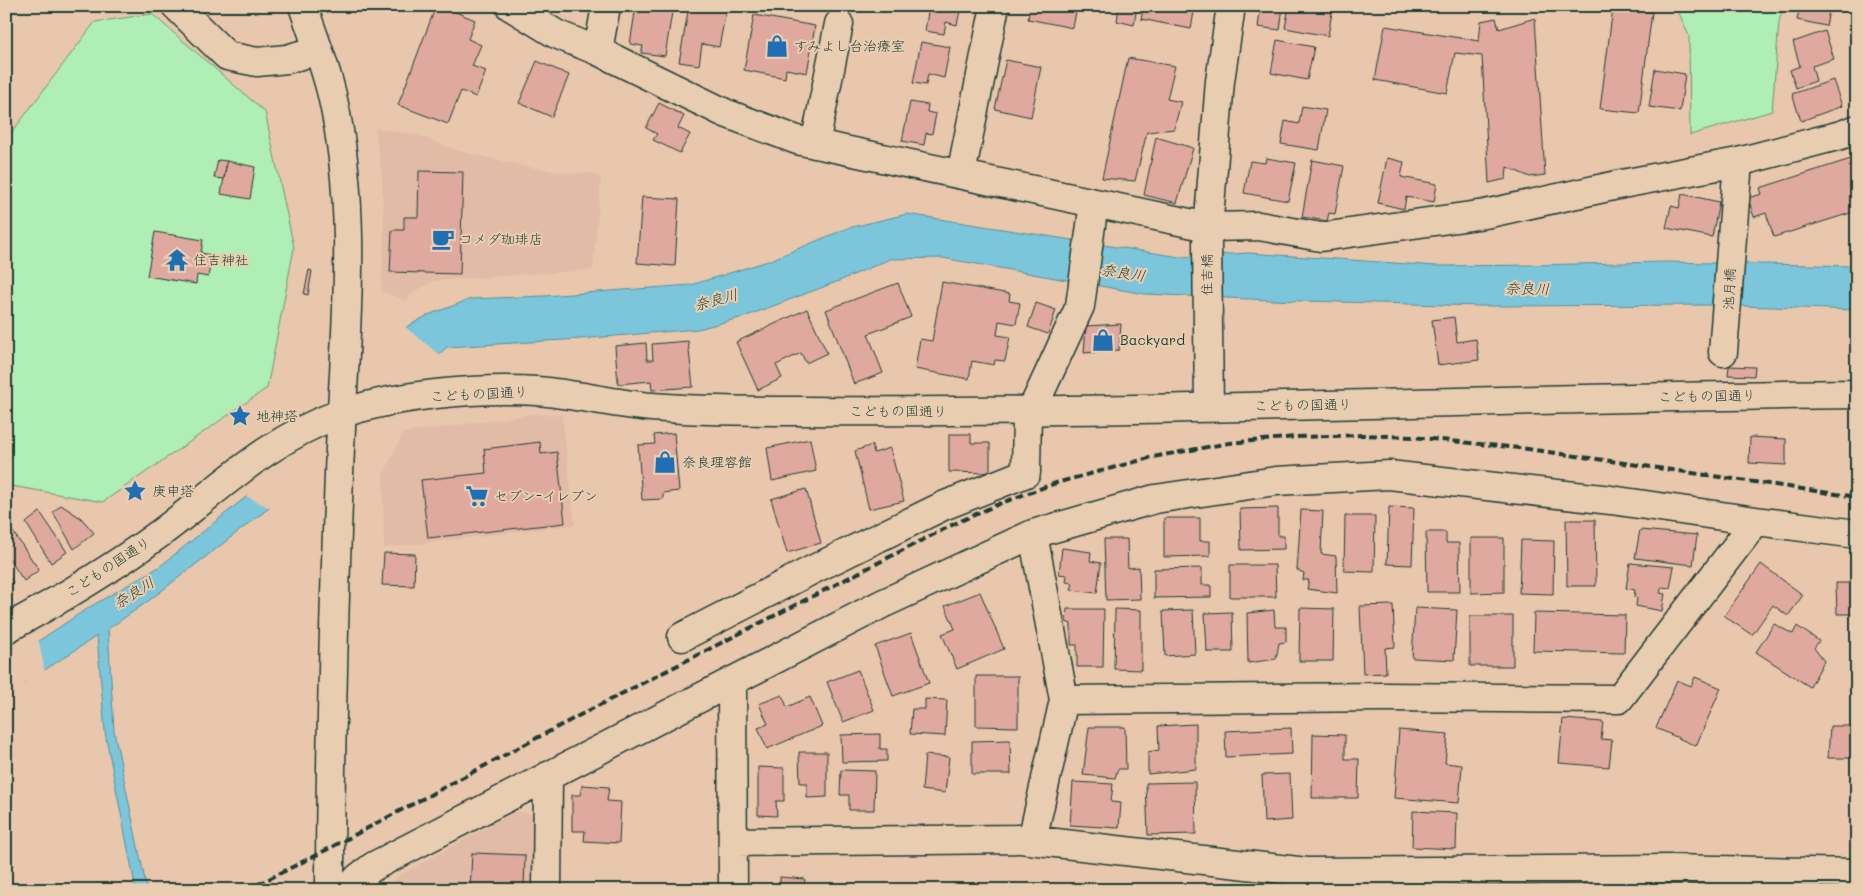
<svg xmlns="http://www.w3.org/2000/svg" width="1863" height="896" viewBox="0 0 1863 896" font-family="Mali,'Klee One',sans-serif">
<style>
.built{fill:#e2bba7}
.green{fill:#afeeb5;stroke:#679674}
.water{fill:#7bc6db;stroke:#568f98}
.pier{fill:#e9c7ad}
.building{fill:#e0a99f;stroke:#1f3d34}
.lines{fill:none;stroke-linecap:round;stroke-linejoin:round}
.minor-casing{stroke:#1f3d34;stroke-width:31}
.major-casing{stroke:#1f3d34;stroke-width:31}
.minor{stroke:#e9cdb0;stroke-width:28}
.major{stroke:#e9cdb0;stroke-width:28}
.rail{stroke:#1f3d34;stroke-width:4;stroke-dasharray:8 4;stroke-linecap:butt}
.labels{text-anchor:middle;stroke-width:4;stroke-linejoin:round;paint-order:stroke}
.poi-label{font-size:14px;fill:#1f3d34;stroke:#e9cdb0;text-anchor:start}
.street-label{font-size:14px;fill:#1f3d34;stroke:#e9cdb0}
.water-label{font-size:15px;font-style:italic;fill:#24443c;stroke:#e9cdb0}
</style>
<rect width="100%" height="100%" fill="#e9c7ad"/>
<filter id="ink" filterUnits="userSpaceOnUse"><feTurbulence type="fractalNoise" baseFrequency=".02" numOctaves="2"/><feDisplacementMap in="SourceGraphic" scale="10" xChannelSelector="R" yChannelSelector="G"/><feConvolveMatrix kernelMatrix="1 2 1 2 8 2 1 2 1" color-interpolation-filters="sRGB"/></filter>
<g filter="url(#ink)">
<path class="built" d="M375 128 418 135 459 151 529 167 570 173H593L601 179 593 270 433 281 411 294 406 301 381 291 384 240 382 177Z
M533 414 562 415 575 525 384 548 383 475 403 433Z
M516 811 534 815 532 890H388L398 876Z"/>
<path class="green" d="M1676 6H1783L1779 22 1772 111 1690 135 1689 36Z
M152 14 265 112 294 248 267 388 103 502 6 485V140L95 22Z"/>
<path class="water" d="M907 214 1180 257 1249 253 1437 266 1534 265 1665 262 1857 266V310L1713 305 1481 306 1270 300 1145 294 943 258 890 259 839 281 744 317 698 329 580 339 447 347 320 460 269 508 147 602 108 629 114 731 147 890H136L105 732 97 636 23 684 6 656 40 640 88 608 159 567 246 497 398 338 405 328 428 315 471 299 544 296 691 285 768 261 848 228Z"/>
<path class="pier" d="M404 326 441 356 272 509 244 495Z
M38 638 45 672 6 694V654Z"/>
<path class="building" d="M436 6H441L475 20 468 39 481 45 472 66 486 71 476 97 461 91 448 124 398 105Z
M636 6H673L665 56 641 53 643 46 630 44Z
M689 6H727L719 47 702 44 699 65 679 62Z
M929 6H961L957 25 946 22 944 34 925 31Z
M1030 6H1077L1073 28 1028 19Z
M1119 6H1137L1134 25 1117 21Z
M1144 6H1195L1191 29 1141 19Z
M1261 6H1283L1280 30 1258 27Z
M1289 6H1333L1328 36 1285 28Z
M1800 6H1830L1826 26 1797 20Z
M1613 7 1652 12 1639 113 1600 109Z
M754 15 815 26 807 73 786 69 785 78 744 70Z
M1496 18 1499 29 1535 18 1545 175 1530 177 1507 167 1506 179 1489 183 1482 56 1455 53 1447 93 1375 80 1385 26 1479 41 1481 21Z
M1825 31 1834 59 1812 66 1816 81 1796 88 1790 70 1800 66 1793 42Z
M1277 40 1314 47 1307 80 1271 73Z
M921 42 950 47 944 78 928 74 926 85 913 83Z
M1128 58 1175 66 1167 99 1181 102 1174 129 1147 132 1135 181 1102 178Z
M1006 60 1041 67 1031 117 995 109Z
M537 61 569 75 552 117 519 103Z
M1655 69 1685 74 1680 111 1649 107Z
M1833 80 1842 106 1801 121 1792 94Z
M910 102 928 105 927 112 936 114 932 134 926 133 924 145 902 141Z
M659 103 684 116 678 128 690 134 680 153 653 140 657 134 646 128Z
M1302 106 1326 110 1319 150 1281 144 1285 121 1299 124Z
M1156 137 1193 148 1177 203 1144 195Z
M1857 157V211L1774 237 1766 213 1754 217 1748 198 1762 194 1760 188Z
M1266 158 1296 163 1288 201 1244 193 1250 161 1265 163Z
M1387 158 1404 162 1401 177 1437 184 1434 202 1406 197 1404 209 1378 203Z
M218 160 227 161 224 179 214 178Z
M1312 160 1344 166 1335 214 1329 213 1327 221 1302 217Z
M227 161 255 167 250 199 221 194Z
M419 171 463 172 460 274 390 272 392 230H404V217H418Z
M1682 194 1719 202 1712 237 1666 228 1671 206 1679 208Z
M642 197 679 199 675 266 637 263Z
M155 232 203 240 201 253 212 255 208 277 197 275 196 284 147 276Z
M309 270 312 271 308 295 304 294Z
M942 282 1010 294 1009 301 1020 303 1016 324 999 321 997 335 1010 337 1005 361 995 360 994 365 972 361 969 379 915 369 920 339 932 341Z
M898 283 911 317 868 334 883 373 854 384 826 310Z
M1036 303 1056 310 1048 334 1028 327Z
M807 309 827 353 806 363 801 353 776 365 782 378 758 390 736 342Z
M1454 317 1457 342 1476 339 1479 360 1438 365 1432 320Z
M1121 324 1119 350 1084 353 1086 326Z
M688 341 693 387 652 390 651 381 618 384 615 346 646 343 647 360H653L652 344Z
M1729 366 1755 367 1754 376 1728 375Z
M674 433 679 491 663 493V499L642 500 638 445 655 444 654 435Z
M949 434H971V443H990V473L949 472Z
M1750 437 1786 439V465L1749 463Z
M810 439 816 471 772 481 767 448Z
M540 442 541 454 557 452 565 523 428 538 421 480 486 473 484 449Z
M872 445 874 453 890 448 904 501 869 509 855 451Z
M806 489 821 543 787 553 771 499Z
M61 505 81 518 94 533 74 549 53 512Z
M1389 507 1414 508 1412 565 1387 564Z
M1278 508V536H1284V549L1241 550 1240 509Z
M1301 510 1323 511 1321 554 1336 556 1337 593 1307 589 1309 580H1303L1304 573 1297 570Z
M40 512 67 552 51 563 26 523Z
M1345 516H1375L1374 572 1344 571Z
M1164 518H1200V541H1210V556L1164 557Z
M1566 520H1595L1596 586H1567Z
M11 529 39 570 24 581 6 554V532Z
M1640 530 1697 535 1693 565 1635 558Z
M1426 532H1446V543H1459L1460 592H1427Z
M1471 538H1504V592L1471 593Z
M1104 539H1127L1128 568 1139 567 1140 599 1106 600Z
M1521 540 1554 541 1553 594 1519 593Z
M1062 548 1091 552 1090 561 1101 563 1097 593 1071 590 1073 583 1066 582 1067 575 1059 574Z
M384 553 415 554 414 586 382 585Z
M1630 563 1674 567 1670 588 1662 587 1660 593 1665 594 1662 611 1636 606 1637 598 1634 597 1635 590 1626 588Z
M1761 564 1803 595 1788 616 1773 605 1752 635 1724 616Z
M1230 565H1275L1276 597H1230Z
M1202 568V585H1211V597L1154 598V569Z
M6 572 13 583 6 587Z
M1836 583H1857V614H1837Z
M980 592 1004 649 957 669 942 634 955 629 945 606Z
M1393 605 1395 647 1385 648 1386 673 1363 674 1360 606Z
M1300 608 1334 609 1333 661H1299Z
M1415 608 1457 610 1454 660 1412 658Z
M1067 609H1104L1103 667H1077V645H1071V624L1066 622Z
M1115 609 1141 610V670L1114 669Z
M1193 610 1195 654 1165 656 1163 611Z
M1274 610 1275 627H1286V642L1279 643 1276 659 1248 663 1247 613Z
M1232 612 1233 652H1207L1205 613Z
M1534 613 1625 615 1624 653 1533 651Z
M1470 616H1513V666H1470Z
M1774 624 1793 634 1797 626 1819 641 1814 648 1824 661 1810 687 1756 652Z
M911 633 929 683 893 696 875 646Z
M858 670 874 710 843 722 827 682Z
M976 676H1018V727L976 726Z
M1695 677 1721 688 1696 746 1656 728 1677 680 1691 686Z
M782 695 787 707 810 697 822 726 767 749 758 728 768 724 759 704Z
M925 699 947 700 945 736 910 734 912 709H925Z
M1563 719 1603 722 1601 739 1612 740 1609 767 1559 763Z
M1196 724V769L1148 774V752L1159 750 1158 726Z
M1830 726H1855L1853 758H1828Z
M1089 727H1125L1126 769H1118L1115 778 1083 775Z
M1291 728 1292 754 1226 757 1225 731Z
M1399 730 1448 734 1445 763 1462 765 1459 803 1394 798Z
M880 734V749H887V761L842 762 841 735Z
M1313 734 1345 735V759H1359L1358 798H1312Z
M1010 740 1011 774H972V741Z
M799 752H827V797L807 798V783H800Z
M925 755 949 757 945 793 922 790Z
M758 767 784 768V801H776L777 816 758 815Z
M841 770 875 771 874 810H849V795H840Z
M1290 774 1292 820 1264 822 1262 775Z
M1073 782 1113 784 1111 802 1121 803 1119 828 1070 825Z
M1195 782 1196 834 1148 835 1146 783Z
M582 785 609 787 607 801 621 802 619 843 584 841 585 831H572V795H581Z
M1413 811 1457 813 1456 849 1412 847Z
M472 853 525 855 524 890H470Z
M780 877 805 879 804 888 815 890H769V886H780Z
M1704 887 1739 888V890H1704Z"/>
<g class="lines">
<defs>
<path id="minor" d="M176 6 227 56 257 62 287 59 318 50
M303 6C313 35 325 65 332 95 361 220 343 348 339 474 334 612 330 751 330 890
M510 6 556 34 598 51 725 113 797 140 1208 227 1259 226 1321 237 1485 214 1622 184 1738 162 1841 135 1857 129
M598 51 606 6
M815 144 839 24
M961 174 995 6
M1723 352 1738 162
M1209 407 1207 243 1220 81 1231 6
M1032 410 1080 306 1094 203
M1033 534 1064 700 1384 697 1619 699 1756 521
M682 637 812 570 943 506 1026 473 1027 410
M732 683 733 890
M1032 840 1064 700
M733 842 1021 839 1307 872
M348 890 358 878 374 866 882 604 1033 534 1155 499 1276 481 1389 475 1611 500 1756 521 1857 534
M547 890 548 776
M1306 890 1307 872 1671 869 1857 873"/>
<path id="major" d="M6 629C60 600 113 568 162 532 218 490 269 439 337 415 394 395 477 387 537 391 576 394 613 404 652 407 700 411 748 411 796 411 1150 414 1503 398 1857 394"/>
</defs>
<use href="#minor" class="minor-casing"/>
<use href="#major" class="major-casing"/>
<use href="#minor" class="minor"/>
<use href="#major" class="major"/>
<path class="rail" d="M247 890 330 848 582 714 954 524 1001 503 1056 483 1153 457 1229 443 1297 437 1362 435 1413 437 1528 449 1857 497"/>
</g>
</g>
<defs>
<symbol id="shop-bare" viewBox="-9 -9 18 18"><path d="M-5-2.5h2.3a2.7 3.5 0 0 1 5.4 0H5L5.5 6h-11ZM-1.5-2.5h3a1.5 2.3 0 0 0-3 0Z" fill="#1f6fb2" stroke="#e9cdb0" stroke-width="2.5" paint-order="stroke"/></symbol>
<symbol id="cafe-bare" viewBox="-9 -9 18 18"><path d="M-5.5-4.5H6V0H3Q3 3.5 0 3.5H-2.5Q-5.5 3.5-5.5 0ZM3-3.2v2h1.7v-2ZM-6 4.5H4V6H-6Z" fill="#1f6fb2" stroke="#e9cdb0" stroke-width="2.5" paint-order="stroke"/></symbol>
<symbol id="temple-bare" viewBox="-9 -9 18 18"><path d="M0-6L5-2H3V0L6.5 2.5H4V6H1.5V3h-3V6H-4V2.5H-6.5L-3 0V-2H-5Z" fill="#1f6fb2" stroke="#e9cdb0" stroke-width="2.5" paint-order="stroke"/></symbol>
<symbol id="sight-bare" viewBox="-9 -9 18 18"><path d="M0-6L1.8-2.2L6-1.7L2.9 1.2L3.7 5.4L0 3.3L-3.7 5.4L-2.9 1.2L-6-1.7L-1.8-2.2Z" fill="#1f6fb2" stroke="#e9cdb0" stroke-width="2.5" paint-order="stroke"/></symbol>
<symbol id="supermarket-bare" viewBox="-9 -9 18 18"><path d="M-6-5.5h2.5l.6 2H6L4.5 2H-2.5L-4.4-4H-6ZM-1.5 3.2a1.3 1.3 0 1 0 .1 0ZM3 3.2a1.3 1.3 0 1 0 .1 0Z" fill="#1f6fb2" stroke="#e9cdb0" stroke-width="2.5" paint-order="stroke"/></symbol>
</defs>
<g fill-rule="evenodd">
<use href="#shop-bare" x="761" y="30" width="32" height="32"/>
<use href="#cafe-bare" x="427" y="223" width="32" height="32"/>
<use href="#temple-bare" x="161" y="244" width="32" height="32"/>
<use href="#shop-bare" x="1087" y="324" width="32" height="32"/>
<use href="#sight-bare" x="224" y="400" width="32" height="32"/>
<use href="#shop-bare" x="649" y="446" width="32" height="32"/>
<use href="#sight-bare" x="119" y="475" width="32" height="32"/>
<use href="#supermarket-bare" x="461" y="480" width="32" height="32"/>
</g>
<g class="labels">
<g class="poi-label">
<text x="794" y="51">すみよし台治療室</text>
<text x="459" y="244">コメダ珈琲店</text>
<text x="193" y="265">住吉神社</text>
<text x="1120" y="345">Backyard</text>
<text x="256" y="421">地神塔</text>
<text x="682" y="467">奈良理容館</text>
<text x="152" y="496">庚申塔</text>
<text x="494" y="501">セブン-イレブン</text>
</g>
<g class="street-label">
<text transform="translate(1207 275) rotate(-90)" y="5">住吉橋</text>
<text transform="translate(1729 289) rotate(-87)" y="5">池月橋</text>
<text transform="translate(479 394) rotate(-3)" y="5">こどもの国通り</text>
<text transform="translate(1707 396) rotate(-1)" y="5">こどもの国通り</text>
<text transform="translate(1303 405) rotate(-1)" y="5">こどもの国通り</text>
<text x="898" y="416">こどもの国通り</text>
<text transform="translate(108 567) rotate(-33)" y="5">こどもの国通り</text>
</g>
<g class="water-label">
<text transform="translate(1123 273) rotate(9)" y="5">奈良川</text>
<text transform="translate(1527 289) rotate(1)" y="5">奈良川</text>
<text transform="translate(716 300) rotate(-15)" y="5">奈良川</text>
<text transform="translate(134 593) rotate(-32)" y="5">奈良川</text>
</g>
</g>
<rect width="1863" height="896" fill="none" stroke="#e9cdb0" stroke-width="25"/>
<rect x="12" y="12" width="1838" height="871" fill="none" stroke="#1f3d34" stroke-width="2" filter="url(#ink)"/>
</svg>
